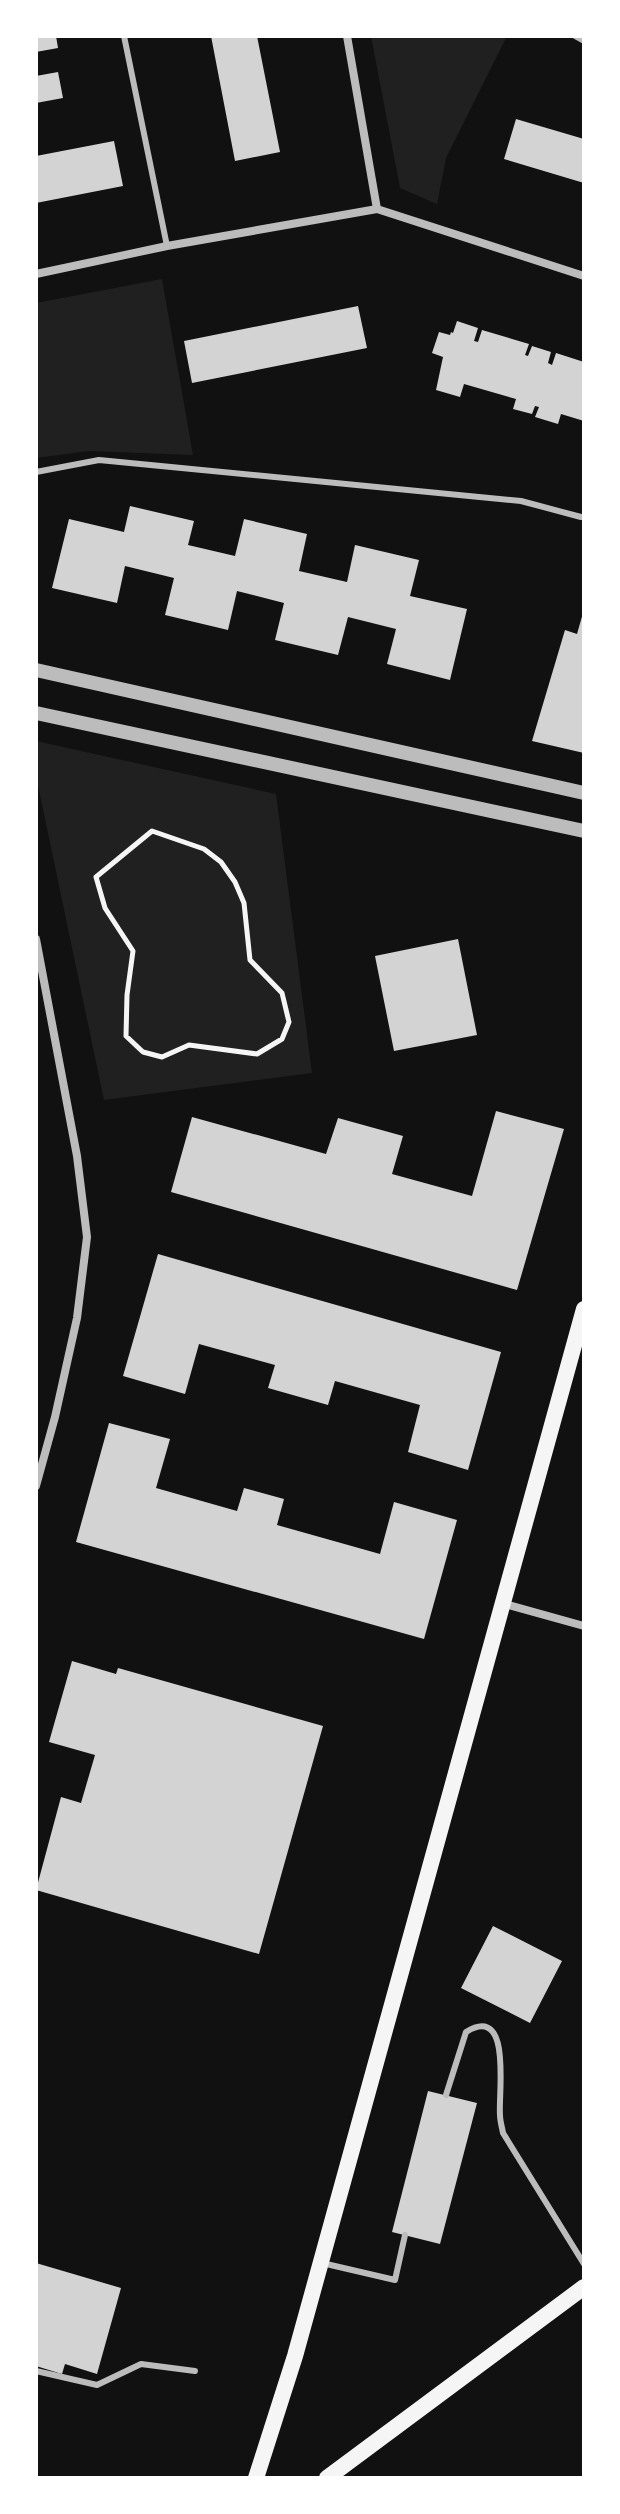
<svg xmlns="http://www.w3.org/2000/svg" width="620" height="2514" viewBox="0 0 620 2514" font-family="'Sofia Sans Condensed',sans-serif">
<style>
.green{fill:#202020}
.building{fill:#d3d3d3}
.lines{fill:none;stroke-linecap:round;stroke-linejoin:round}
.path{stroke:#f5f5f5;stroke-width:5}
.service{stroke:#bcbcbc;stroke-width:6}
.minor{stroke:#bcbcbc;stroke-width:8}
.tertiary{stroke:#bcbcbc;stroke-width:14}
.secondary{stroke:#f5f5f5;stroke-width:16}
</style>
<rect width="100%" height="100%" fill="#111"/>
<path class="green" d="M371 36H507L446 158 437 204 400 188Z
M162 279 193 455 89 451 36 458V303Z
M36 741 276 794 312 1073 104 1100 36 776Z"/>
<path class="building" d="M36 36H56L58 48 36 52Z
M211 36H257L280 152 235 161Z
M58 72 63 98 36 103V76Z
M516 119 584 139V183L504 159Z
M114 141 123 186 36 203V156Z
M358 306 367 348 192 383 184 341Z
M457 321 478 328 474 341 478 342 482 330 529 344 525 355 528 356 532 346 551 352 548 363 552 365 556 353 584 362V421L561 414 558 424 535 417 539 407 535 406 532 414 513 409 516 399 464 384 460 397 436 390 443 357 432 353 439 332 450 335 451 332 453 333Z
M130 506 194 521 188 545 235 556 244 519 307 534 299 571 347 582 355 545 419 560 410 596 467 609 450 680 387 664 396 629 348 617 338 655 275 640 284 603 237 591 228 630 165 615 174 578 125 566 117 603 52 588 69 519 124 532Z
M583 613H584V753L532 741 565 630 577 634Z
M458 939 477 1035 394 1051 375 956Z
M496 1111 564 1129 517 1290 171 1192 192 1117 326 1154 338 1118 403 1136 392 1174 472 1196Z
M158 1254 501 1352 468 1470 408 1452 420 1405 335 1381 328 1405 268 1388 275 1365 199 1344 185 1394 123 1376Z
M109 1423 170 1439 156 1488 237 1511 244 1488 284 1499 277 1525 380 1554 394 1502 457 1520 424 1639 76 1542Z
M72 1661 116 1674 118 1668 323 1726 259 1954 36 1890 61 1797 81 1803 95 1755 49 1742Z
M493 1926 562 1961 530 2023 461 1988Z
M428 2091 477 2103 440 2244 392 2232Z
M36 2263 121 2288 97 2374 65 2364 62 2374 36 2366Z"/>
<g class="lines">
<path class="path" d="M152 831 204 849 221 862 235 882 244 903 250 960 282 993 289 1022 282 1039 257 1054 189 1045 162 1057 143 1052 126 1036 127 995 133 951 105 908 96 877Z"/>
<path class="service" d="M124 36 167 246
M575 36 584 41
M36 472 99 460 521 501 581 517
M446 2095 466 2032C513 2003 498 2094 500 2115 500 2121 502 2127 503 2133L584 2264
M322 2263 395 2280 405 2235
M36 2371 97 2385 141 2364 195 2371"/>
<path class="minor" d="M347 36 377 209
M36 274 167 246 377 209 584 276
M36 939 77 1156 87 1237 77 1318 55 1417 36 1486
M501 1603 584 1626"/>
<path class="tertiary" d="M36 670 584 793
M36 713 584 831"/>
<path class="secondary" d="M256 2478 295 2356 584 1309
M327 2478 584 2287"/>
</g>
<rect width="620" height="2514" fill="none" stroke="#ffffff" stroke-width="76"/>
</svg>
